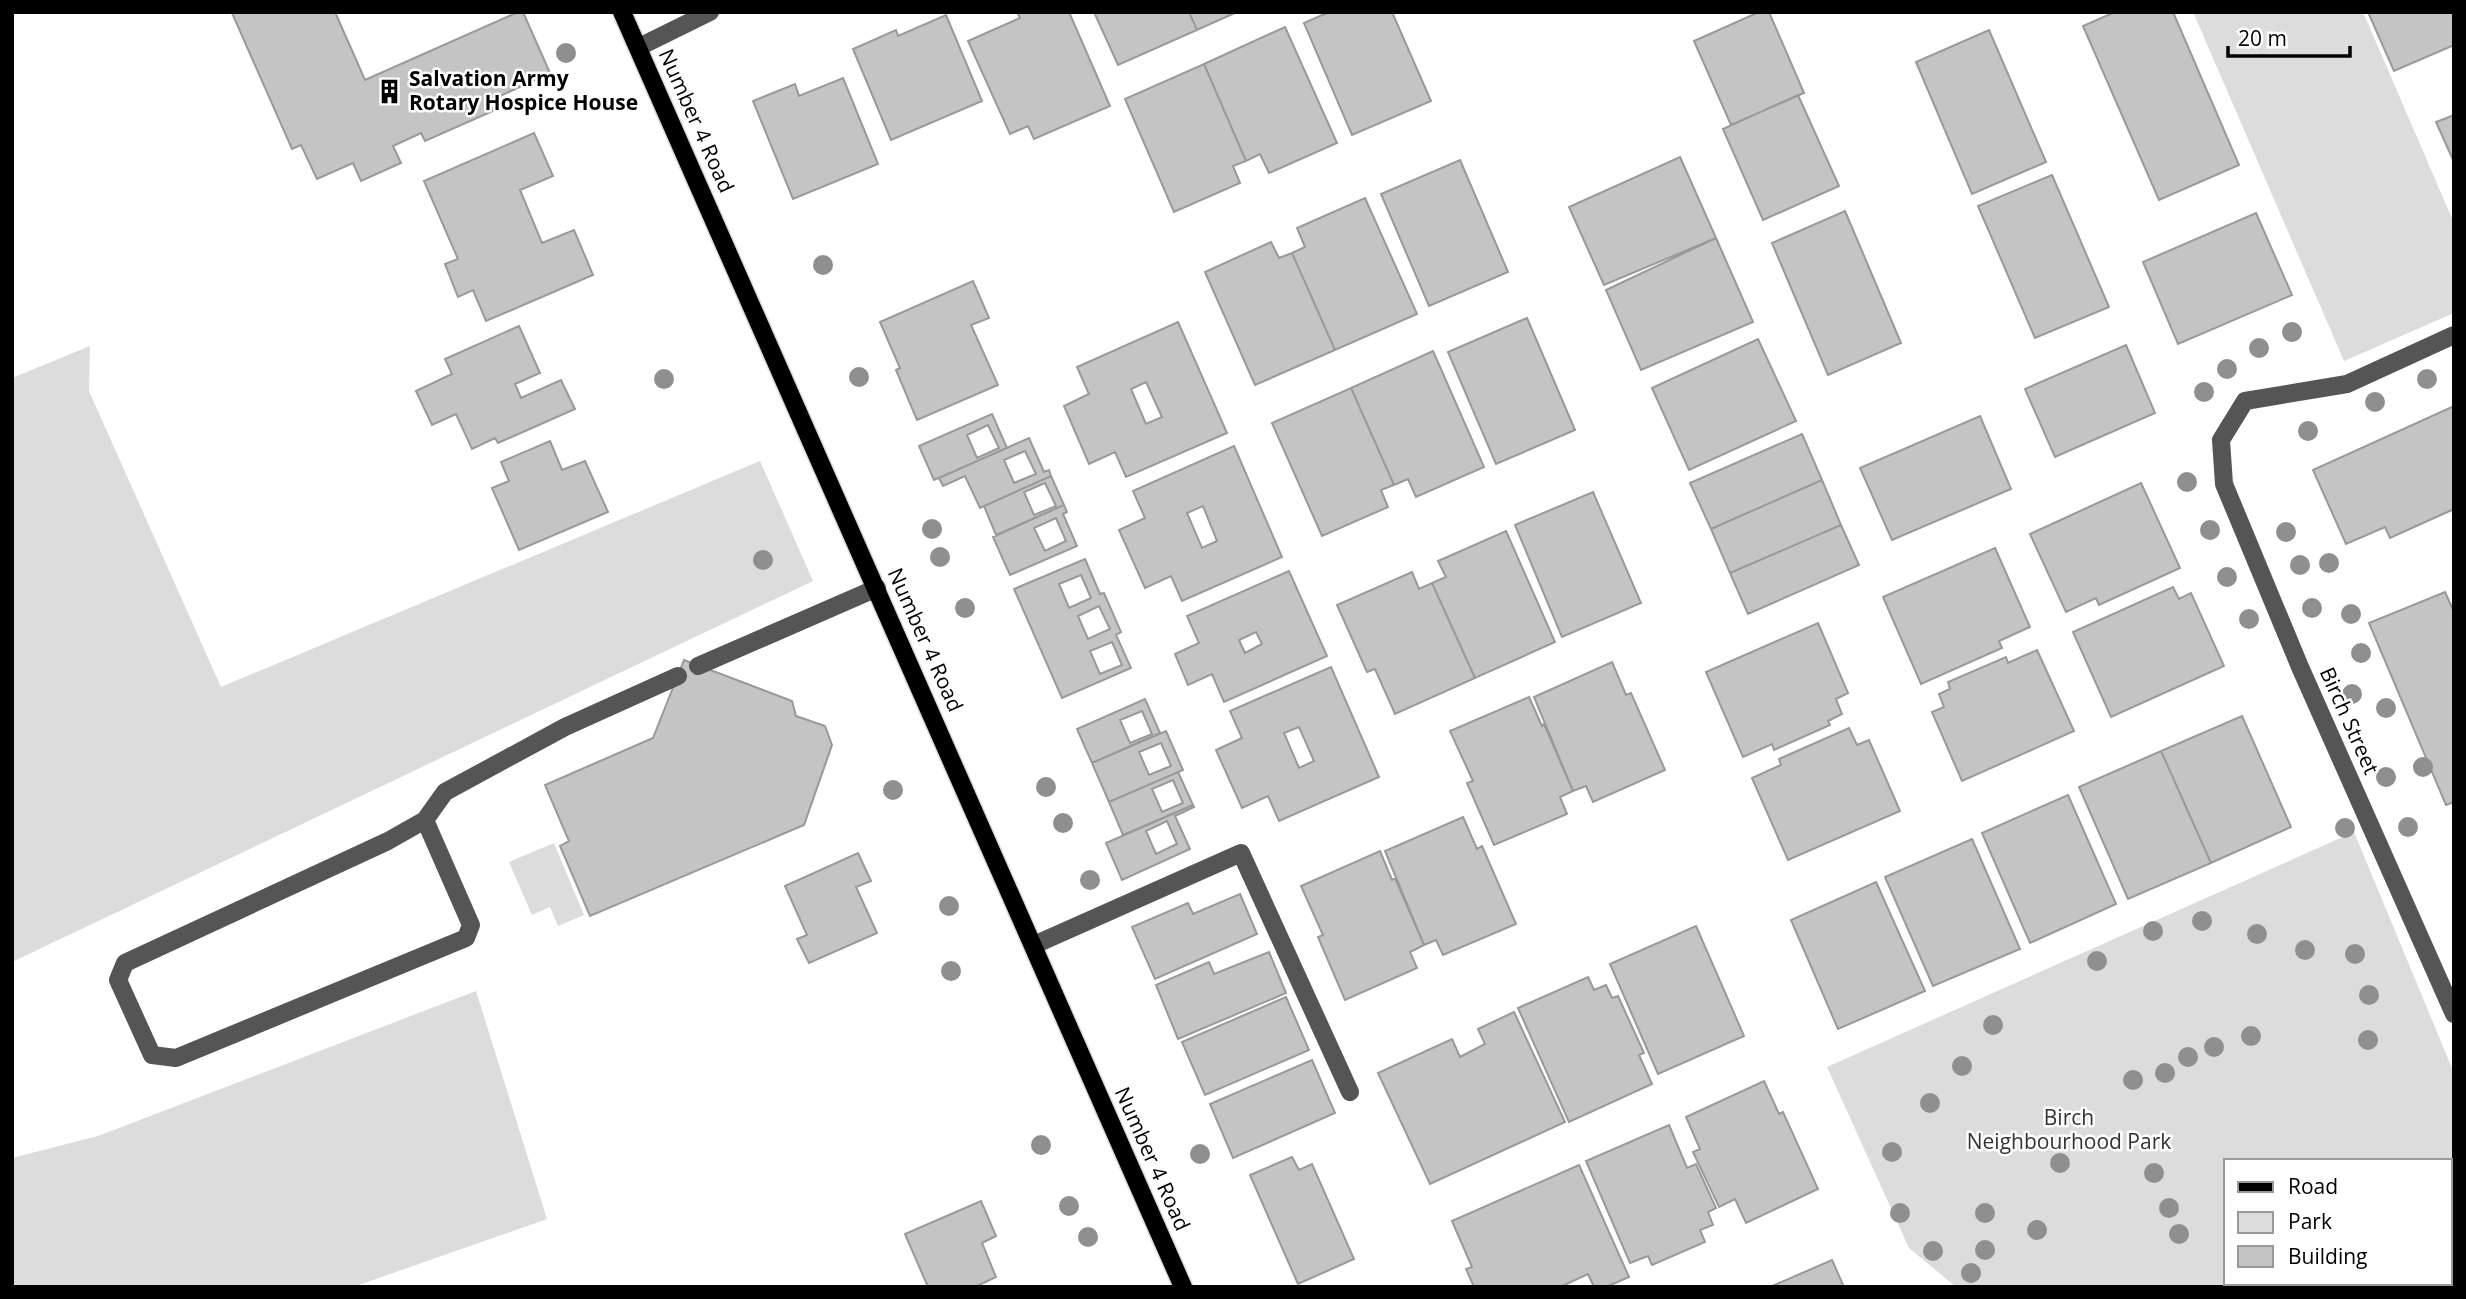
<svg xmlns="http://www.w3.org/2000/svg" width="2466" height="1299" viewBox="0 0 2466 1299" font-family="'Open Sans',sans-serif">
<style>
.green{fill:#dcdcdc;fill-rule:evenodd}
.building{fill:#c4c4c4;stroke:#999;stroke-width:2;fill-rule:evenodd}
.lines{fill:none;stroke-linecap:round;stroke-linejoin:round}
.major-casing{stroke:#dbdbdb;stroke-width:21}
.minor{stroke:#555;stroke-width:18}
.major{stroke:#000;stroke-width:18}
.tree{fill:#8f8f8f}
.labels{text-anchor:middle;stroke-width:5;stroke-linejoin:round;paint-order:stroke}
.poi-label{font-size:21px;font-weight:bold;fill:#000;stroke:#fff;text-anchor:start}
.street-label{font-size:21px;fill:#000;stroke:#fff}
.park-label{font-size:21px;fill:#333;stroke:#fff}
</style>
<rect width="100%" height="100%" fill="#fff"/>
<path class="green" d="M2193 12H2363L2454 223V313L2344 361Z
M90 346 89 391 221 687 760 461 813 581 12 962V378Z
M2354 832 2454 1073V1287H1956L1909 1248 1827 1067ZM2226 1161H2450V1283H2226Z
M554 843 584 915 558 926 550 907 532 915 509 862Z
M476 991 547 1219 353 1287H12V1158L98 1136Z"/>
<path class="building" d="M335 12 365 80 518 12H523L550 73 489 101 493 111 425 141 421 133 393 146 401 163 361 181 353 163 317 179 301 145 292 149 232 13Z
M1017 12H1069L1110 106 1034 139 1028 126 1010 134 968 41 1020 18Z
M1094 12H1189L1197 30 1118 65Z
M1189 12H1237L1197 30Z
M1329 12H1392L1431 101 1352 135 1304 23Z
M1759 12H1769L1804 93 1731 125 1694 41Z
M2115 12H2173L2239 165 2159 200 2083 26Z
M2368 12H2454V45L2394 71Z
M946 15 982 101 891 140 853 49 896 30 898 36Z
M1285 27 1337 143 1269 173 1260 154 1246 161 1204 64Z
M1989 30 2046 162 1972 194 1916 62Z
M1204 64 1246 161 1233 166 1240 183 1174 212 1125 99Z
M843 78 878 164 793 199 753 101 795 84 799 96Z
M1798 95 1839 186 1763 220 1723 129Z
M2454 115V162L2436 122Z
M534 133 553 176 520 190 542 243 574 230 593 275 486 321 473 290 458 297 445 264 458 259 424 181Z
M1680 157 1716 238 1604 285 1569 207Z
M1460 160 1508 272 1429 306 1381 194Z
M2052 175 2109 307 2035 338 1978 206Z
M1365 198 1417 314 1335 350 1292 253 1305 247 1297 228Z
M1845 211 1901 343 1828 375 1772 243Z
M2256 213 2292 295 2178 344 2143 262Z
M1716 238 1753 322 1641 370 1606 290Z
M1271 242 1279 258 1292 253 1335 350 1255 385 1205 272Z
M973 281 989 318 971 325 998 385 917 420 896 370 900 368 880 322Z
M1527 318 1575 430 1496 464 1448 352Z
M1178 322 1227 433 1126 477 1115 452 1089 464 1064 406 1089 394 1077 367ZM1146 382 1162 417 1146 424 1131 389Z
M519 326 540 373 515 384 521 398 561 380 575 409 498 443 495 438 472 449 456 414 432 425 416 391 452 374 445 359Z
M1758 339 1796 421 1689 470 1652 388Z
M2126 345 2155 413 2055 457 2025 389Z
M1433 351 1484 467 1416 497 1408 479 1394 485 1351 388Z
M1351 388 1394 485 1381 490 1388 507 1322 536 1272 423Z
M2454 406V509L2390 538 2385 527 2346 544 2313 470Z
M992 414 1007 448 934 480 919 446ZM988 425 999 448 977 458 967 435Z
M1980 416 2011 489 1892 540 1860 468Z
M1802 434 1822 480 1711 529 1690 483Z
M1029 438 1044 472 1049 470 1051 476 980 508 965 476 943 486 939 478ZM1025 451 1036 474 1014 483 1004 460Z
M550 441 562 470 585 461 608 512 519 550 492 488 509 481 501 462Z
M1234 446 1282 557 1182 601 1171 576 1145 588 1119 530 1145 518 1133 491ZM1203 506 1217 541 1202 548 1187 513Z
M1051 476 1064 505 996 535 984 506ZM1045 483 1056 506 1034 515 1024 492Z
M1822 480 1841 525 1730 573 1711 529Z
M2141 483 2180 568 2099 605 2096 598 2066 612 2030 534Z
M1593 492 1641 603 1562 637 1515 525Z
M1064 505 1067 512 1063 514 1077 546 1010 575 993 537ZM1056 518 1066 541 1045 551 1034 528Z
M1841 525 1859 565 1748 614 1730 573Z
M1506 531 1555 642 1475 678 1432 583 1446 577 1438 561Z
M1995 548 2030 627 1999 641 2002 648 1921 684 1883 597Z
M1085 559 1100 594 1104 593 1121 632 1116 635 1131 668 1062 698 1014 589ZM1081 575 1091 598 1069 608 1059 584ZM1099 606 1110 629 1088 639 1078 616ZM1112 642 1122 665 1100 674 1090 651Z
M1289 571 1327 656 1224 702 1212 674 1188 685 1175 654 1199 643 1187 616ZM1256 632 1262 644 1245 653 1239 640Z
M1412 572 1419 589 1432 583 1475 678 1395 714 1375 669 1367 672 1337 605Z
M2173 587 2179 599 2191 593 2224 666 2111 717 2073 632Z
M2445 592 2454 612V802L2446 805 2369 623Z
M1818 623 1848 693 1836 699 1842 714 1828 721 1830 725 1774 750 1772 744 1743 757 1706 672Z
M2037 650 2074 731 1962 781 1932 712 1944 707 1939 694 1950 689 1948 682 2006 657 2008 663Z
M684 660 792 701 796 716 825 726 832 745 804 825 590 916 560 846 569 841 545 785 653 738Z
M1612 662 1626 695 1631 693 1665 770 1593 802 1586 786 1573 791 1534 697Z
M1331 667 1379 777 1279 821 1268 796 1242 808 1216 750 1242 738 1230 711ZM1299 727 1314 761 1299 768 1284 733Z
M1529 697 1542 726 1544 724 1573 791 1560 797 1567 814 1494 845 1467 783 1473 781 1450 731Z
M1145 699 1160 733 1092 763 1077 729ZM1142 711 1152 734 1130 743 1120 720Z
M2242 716 2291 827 2211 863 2161 751Z
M1849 728 1857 745 1869 740 1900 811 1788 860 1752 778 1781 765 1779 759Z
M1166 731 1183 770 1109 802 1092 763ZM1161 743 1171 766 1149 775 1139 752Z
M2161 751 2211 863 2128 899 2079 787Z
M1178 772 1193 805 1123 835 1109 802ZM1173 780 1183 803 1162 812 1152 789Z
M2068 795 2116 904 2030 943 1982 833Z
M1193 805 1194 807 1175 816 1190 849 1122 880 1106 843ZM1167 821 1177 844 1156 854 1146 831Z
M1463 817 1477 849 1482 846 1516 924 1443 955 1436 940 1424 945 1385 851Z
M1972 839 2020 949 1933 986 1885 877Z
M1380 851 1392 880 1395 878 1424 945 1410 952 1417 968 1345 1000 1318 937 1323 935 1301 886Z
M858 853 871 881 856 887 877 933 809 963 797 939 807 935 785 886Z
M1876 882 1925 991 1838 1029 1791 920Z
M1240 894 1257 934 1155 979 1132 927 1188 903 1193 914Z
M1696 926 1744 1036 1658 1074 1610 964Z
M1269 952 1286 993 1178 1039 1156 985 1209 962 1214 974Z
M1588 977 1594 990 1606 985 1612 998 1618 996 1644 1053 1639 1055 1652 1084 1569 1122 1518 1008Z
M1286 997 1309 1050 1205 1095 1182 1042Z
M1514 1012 1565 1122 1430 1184 1378 1073 1452 1039 1460 1057 1485 1044 1478 1029Z
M1312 1060 1335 1113 1233 1158 1210 1104Z
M1764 1081 1779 1114 1783 1112 1818 1189 1746 1223 1735 1199 1719 1207 1693 1152 1700 1149 1686 1117Z
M1669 1125 1687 1168 1696 1164 1716 1208 1708 1212 1713 1225 1700 1230 1705 1242 1652 1265 1648 1256 1630 1263 1586 1161Z
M1292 1157 1299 1170 1312 1164 1354 1259 1298 1284 1250 1175Z
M1579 1165 1629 1277 1606 1287H1594L1588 1274 1560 1287H1474L1466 1269 1472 1267 1452 1221Z
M981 1201 996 1236 982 1243 996 1277 975 1287H928L905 1234Z
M1832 1260 1844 1287H1770Z"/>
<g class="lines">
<defs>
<path id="major" d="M622 12 1183 1287"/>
</defs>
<use href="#major" class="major-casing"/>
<path class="minor" d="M639 47 710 12
M2454 335 2347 384 2245 401 2221 440 2224 484 2300 667 2454 1014
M698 666 877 588
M425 820 471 925 466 938 176 1058 152 1055 118 980 125 963 388 841 425 820 445 792 565 727 678 676
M1034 945 1241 853 1350 1092"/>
<use href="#major" class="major"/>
</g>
<g class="tree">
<circle cx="566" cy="53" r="10"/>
<circle cx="823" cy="265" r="10"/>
<circle cx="2292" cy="332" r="10"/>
<circle cx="2259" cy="348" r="10"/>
<circle cx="2227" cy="369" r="10"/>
<circle cx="859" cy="377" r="10"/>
<circle cx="664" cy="379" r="10"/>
<circle cx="2427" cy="379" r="10"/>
<circle cx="2204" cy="392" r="10"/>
<circle cx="2375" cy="402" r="10"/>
<circle cx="2308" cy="431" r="10"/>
<circle cx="2187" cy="482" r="10"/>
<circle cx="932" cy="529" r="10"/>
<circle cx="2210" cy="530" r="10"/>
<circle cx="2286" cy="532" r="10"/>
<circle cx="940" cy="557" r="10"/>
<circle cx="763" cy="560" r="10"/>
<circle cx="2329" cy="563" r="10"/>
<circle cx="2300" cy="565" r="10"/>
<circle cx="2227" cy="577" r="10"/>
<circle cx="965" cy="608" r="10"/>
<circle cx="2312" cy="608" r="10"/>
<circle cx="2351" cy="614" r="10"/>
<circle cx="2249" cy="619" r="10"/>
<circle cx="2361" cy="653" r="10"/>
<circle cx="2352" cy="694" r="10"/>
<circle cx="2386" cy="708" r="10"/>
<circle cx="2423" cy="767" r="10"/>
<circle cx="2386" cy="777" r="10"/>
<circle cx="1046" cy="787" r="10"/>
<circle cx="893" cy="790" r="10"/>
<circle cx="1063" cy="823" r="10"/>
<circle cx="2408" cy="827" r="10"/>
<circle cx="2345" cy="828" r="10"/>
<circle cx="1090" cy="880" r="10"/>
<circle cx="949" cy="906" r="10"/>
<circle cx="2202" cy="921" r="10"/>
<circle cx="2153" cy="931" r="10"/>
<circle cx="2257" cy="934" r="10"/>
<circle cx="2305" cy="950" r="10"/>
<circle cx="2355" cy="954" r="10"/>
<circle cx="2097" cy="961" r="10"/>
<circle cx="951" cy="971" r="10"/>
<circle cx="2369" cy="995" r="10"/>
<circle cx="1993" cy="1025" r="10"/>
<circle cx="2251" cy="1036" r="10"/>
<circle cx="2368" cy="1040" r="10"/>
<circle cx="2214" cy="1047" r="10"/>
<circle cx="2188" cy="1057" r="10"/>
<circle cx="1962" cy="1066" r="10"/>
<circle cx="2165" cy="1073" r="10"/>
<circle cx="2133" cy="1080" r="10"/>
<circle cx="1930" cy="1103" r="10"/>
<circle cx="1041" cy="1145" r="10"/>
<circle cx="1892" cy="1152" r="10"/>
<circle cx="1200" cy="1154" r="10"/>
<circle cx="2060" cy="1163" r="10"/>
<circle cx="2154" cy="1173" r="10"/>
<circle cx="1069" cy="1206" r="10"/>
<circle cx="2169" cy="1208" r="10"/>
<circle cx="1900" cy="1213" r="10"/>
<circle cx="1985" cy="1213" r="10"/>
<circle cx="2037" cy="1230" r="10"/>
<circle cx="2179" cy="1234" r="10"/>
<circle cx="1088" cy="1237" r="10"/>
<circle cx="1985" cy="1250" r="10"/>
<circle cx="1933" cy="1251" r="10"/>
<circle cx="1971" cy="1273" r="10"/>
</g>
<defs>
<symbol id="building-bare" viewBox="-9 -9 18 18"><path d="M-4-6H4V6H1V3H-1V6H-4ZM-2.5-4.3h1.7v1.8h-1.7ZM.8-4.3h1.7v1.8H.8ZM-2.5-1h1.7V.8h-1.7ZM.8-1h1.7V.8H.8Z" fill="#000" stroke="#fff" stroke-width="2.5" paint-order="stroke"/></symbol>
</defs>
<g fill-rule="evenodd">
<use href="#building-bare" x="372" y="74" width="35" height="35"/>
</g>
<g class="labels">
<g class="poi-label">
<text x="409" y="86">Salvation Army<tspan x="409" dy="24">Rotary Hospice House</tspan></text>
</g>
<g class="street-label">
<text transform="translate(696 121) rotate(66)" y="7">Number 4 Road</text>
<text transform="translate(925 640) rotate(66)" y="7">Number 4 Road</text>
<text transform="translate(2349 721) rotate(66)" y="7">Birch Street</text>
<text transform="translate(1152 1159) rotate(66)" y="7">Number 4 Road</text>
</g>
<g class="park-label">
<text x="2069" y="1125">Birch<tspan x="2069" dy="24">Neighbourhood Park</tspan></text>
</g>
</g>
<rect width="2466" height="1299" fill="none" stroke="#000000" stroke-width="28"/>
<rect x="2224" y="1159" width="228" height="126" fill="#ffffff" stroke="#999999" stroke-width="2"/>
<rect x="2238" y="1182" width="35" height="10" fill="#000000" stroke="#999999" stroke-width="2"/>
<text x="2288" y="1194" font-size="21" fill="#000000">Road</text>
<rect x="2238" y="1212" width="35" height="21" fill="#dcdcdc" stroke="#999999" stroke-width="2"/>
<text x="2288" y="1229" font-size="21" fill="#000000">Park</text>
<rect x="2238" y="1246" width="35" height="21" fill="#c4c4c4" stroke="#999999" stroke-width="2"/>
<text x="2288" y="1264" font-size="21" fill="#000000">Building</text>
<path d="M2228 46v10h122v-10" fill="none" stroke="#000000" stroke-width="3.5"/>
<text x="2238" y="46" font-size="21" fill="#000000" stroke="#ffffff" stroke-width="5" paint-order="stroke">20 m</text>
</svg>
